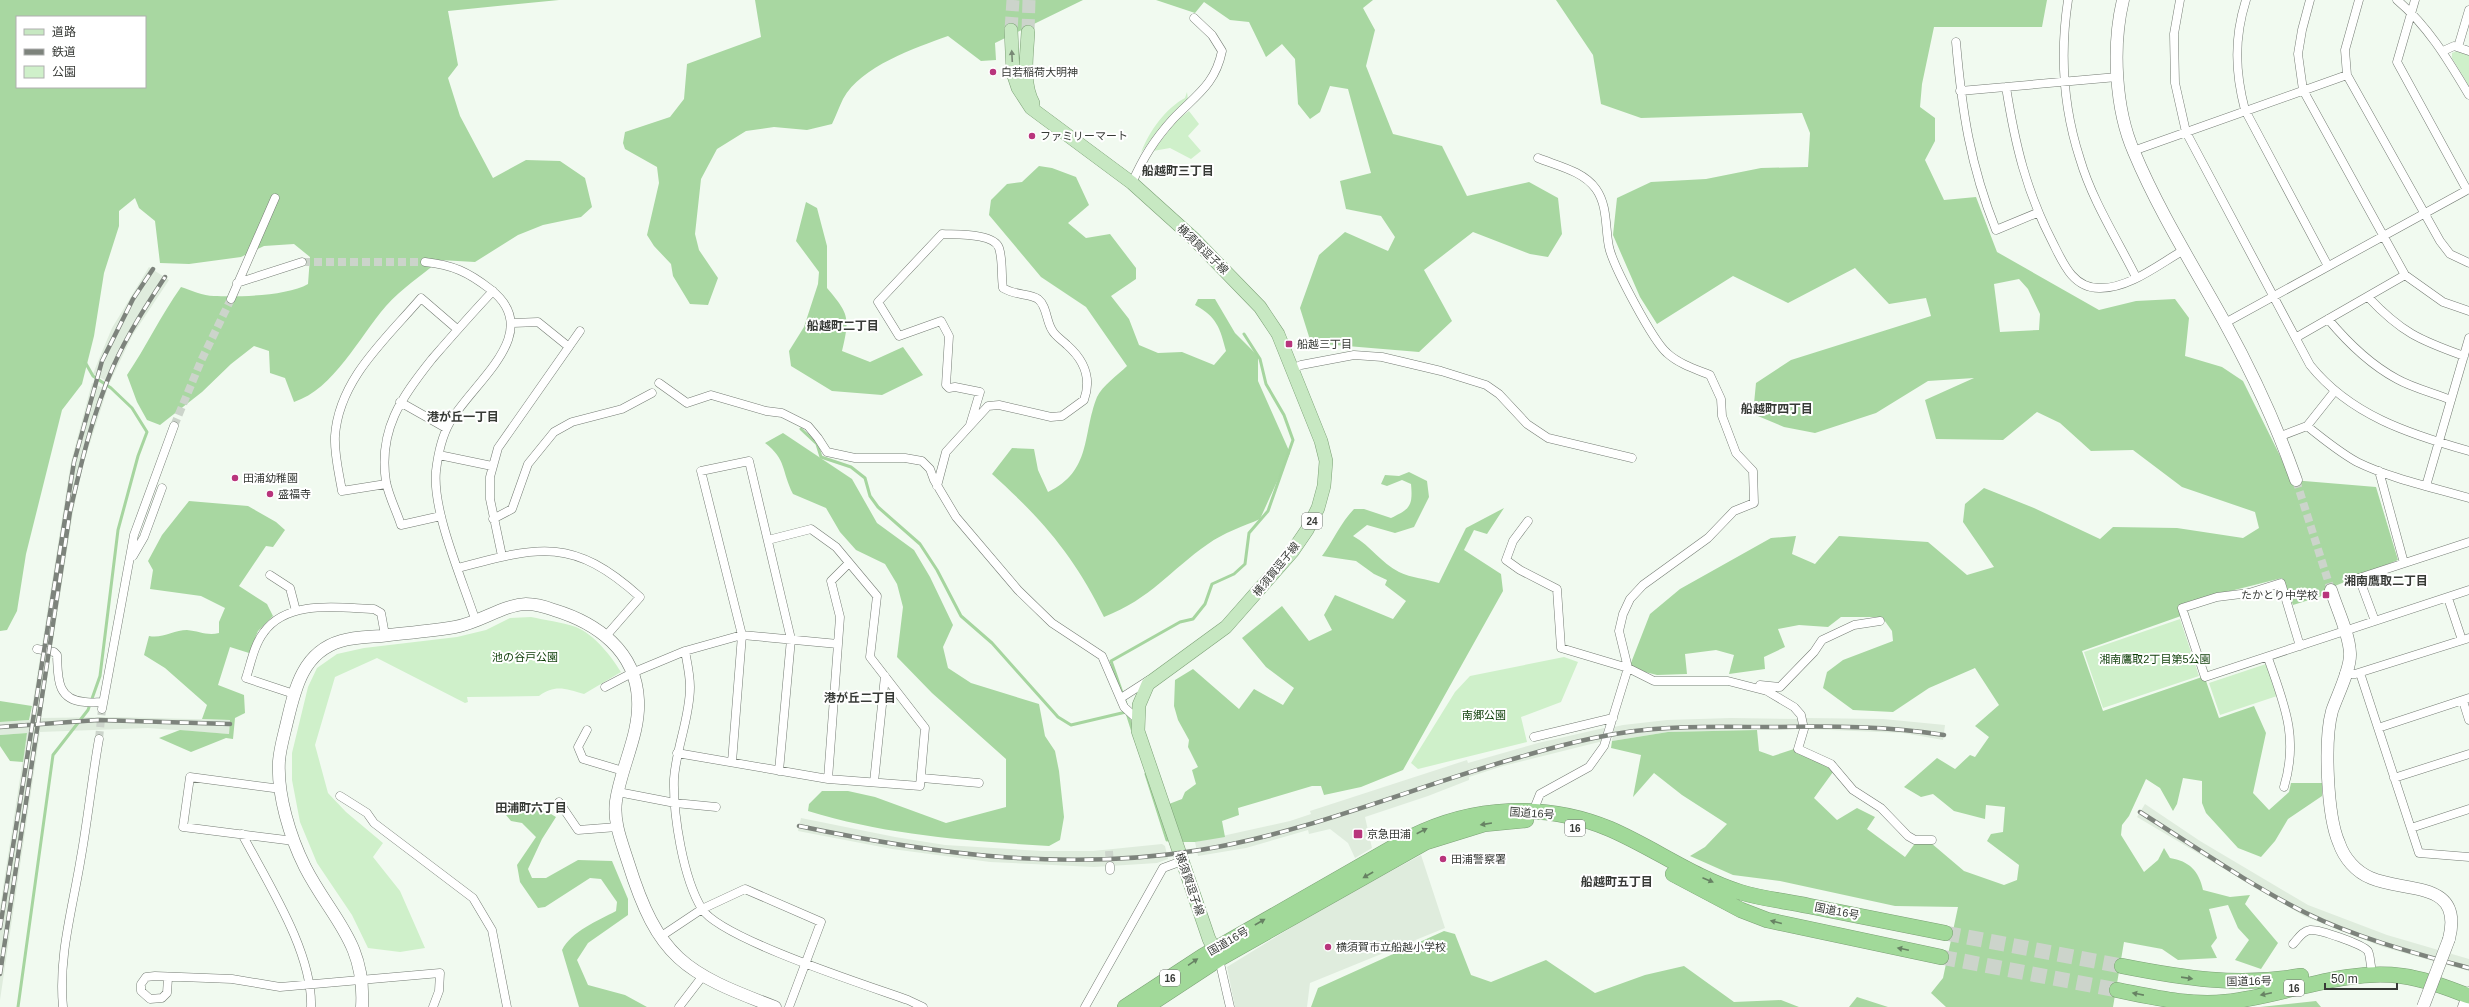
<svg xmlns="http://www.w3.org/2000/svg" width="2469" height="1007" viewBox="0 0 2469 1007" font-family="Helvetica,'Noto Sans JP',sans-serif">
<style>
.built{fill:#dfecdd}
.green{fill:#cff0ca}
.forest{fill:#a8d7a1;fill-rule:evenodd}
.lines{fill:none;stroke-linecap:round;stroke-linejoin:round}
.stream{stroke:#a6d59f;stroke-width:3}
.street-tunnel{stroke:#ccd4cb;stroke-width:8;stroke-dasharray:8 4;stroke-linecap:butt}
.primary-tunnel{stroke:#ccd4cb;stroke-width:13;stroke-dasharray:13 6;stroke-linecap:butt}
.highway-tunnel{stroke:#ccd4cb;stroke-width:15;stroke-dasharray:15 8;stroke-linecap:butt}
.street-casing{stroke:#757c74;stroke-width:9}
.secondary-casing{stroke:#757c74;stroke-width:13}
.primary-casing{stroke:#7ca176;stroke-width:14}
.highway-casing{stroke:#7ca176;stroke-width:16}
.street{stroke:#fff;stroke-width:8}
.secondary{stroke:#fff;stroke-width:12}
.primary{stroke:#c7e8c2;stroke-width:13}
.highway{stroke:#a1d999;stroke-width:15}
.rail-casing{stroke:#7d837c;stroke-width:4.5}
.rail{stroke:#fff;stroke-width:3;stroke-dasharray:9;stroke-linecap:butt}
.secondary-bridge-casing{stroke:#757c74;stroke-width:13;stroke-linecap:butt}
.secondary-bridge{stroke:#fff;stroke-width:12}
.oneway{fill:#788875}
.oneway2{fill:#678263}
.poi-dot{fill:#b8357c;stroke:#fff;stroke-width:1.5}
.labels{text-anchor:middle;stroke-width:4;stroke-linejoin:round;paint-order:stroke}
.shield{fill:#fff;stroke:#737572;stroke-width:1}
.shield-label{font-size:10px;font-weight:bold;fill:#373a36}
.poi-label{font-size:11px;fill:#373a36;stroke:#fff;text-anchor:start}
.street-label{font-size:11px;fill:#373a36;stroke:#fff}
.park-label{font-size:11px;fill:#0d3d07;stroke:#fff}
.neighbourhood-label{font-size:12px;font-weight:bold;fill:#373a36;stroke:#fff}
</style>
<rect width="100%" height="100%" fill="#f1faf0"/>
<path class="built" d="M149 267 169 280 132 336 110 382 107 381 93 374 99 359 112 328Z
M92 383 107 390 83 465 73 512 41 718 113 717 230 720 229 734 148 728 40 732 0 1000V907L27 733 0 735V722L30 720 71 462Z
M1731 718 1800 719 1802 729 1668 732 1612 741 1614 727 1623 725 1667 720Z
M1805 718 1883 719 1945 725 1943 740 1903 733 1806 729Z
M1604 728 1603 741 1503 766 1469 777V780L1428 796 1365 817 1372 848 1355 858 1348 843 1330 829 1309 834 1308 830 1246 848 1198 856 1195 842 1290 821 1311 814 1310 811 1467 760 1468 763 1538 743Z
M2145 804 2200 841 2308 905 2387 935 2469 959V971L2383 947 2304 916 2137 817Z
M801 818 895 837 945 845 1042 851H1093L1162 844 1165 846 1168 859 1157 863 1094 867 990 862 892 849 798 831Z
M1421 855 1445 928 1310 983 1307 1007H1235L1227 967 1323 908Z"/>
<path class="green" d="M2457 51 2469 55V86L2452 58V53Z
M1187 92 1188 100 1156 133 1141 153C1149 131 1166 108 1185 98Z
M1189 111 1199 124 1188 136 1201 151 1191 159 1170 148 1153 151 1177 120Z
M531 617C545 620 561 622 576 627 595 635 611 656 621 672L584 694C566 689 555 684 539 696L467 697 468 702 465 703 377 658 335 677 315 745 328 793 346 812 383 843 373 857 400 891 425 948 400 952 368 948 352 915 317 863 300 822 292 780V753L308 687 317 668 337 654 364 648 457 637 486 630 510 618Z
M2180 619 2199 676 2103 708 2084 652Z
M1564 657 1578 662 1561 702 1521 717 1527 742 1418 769 1411 763 1455 692 1470 676Z
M2266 664 2277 696 2220 715 2209 683Z"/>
<path class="forest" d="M0 0H559L448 11 458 65 448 78 460 116 493 178 526 160 560 161 585 178 592 207 581 217 543 225 518 235 475 262 440 260C422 275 401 289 386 306 359 337 334 389 294 402L285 378 270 373 269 351 254 346 231 364 202 392 160 425 147 420 137 402 127 375C146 347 161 315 181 287 191 290 203 296 214 296 238 297 288 296 308 284L310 257 294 244 264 246 241 257 189 264 160 263 155 221 139 208 135 198 119 211V226L104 273 94 336 82 384 62 410 26 554 17 611 7 630 0 631ZM17 17H145V87H17Z
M755 0H1083L995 43 996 60 981 61 948 36C915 48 861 66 843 99 839 107 836 116 832 124L807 130 774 127 746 131 717 149 701 179 695 234 699 250 718 278 708 305 690 304 673 276 671 264 654 246 647 235 659 183 657 167 625 149 623 143 625 132 670 117 684 99 687 64 761 37Z
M1156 0H1373L1363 8 1375 30 1366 66 1393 134 1442 146 1467 196 1529 182 1558 198 1562 234 1548 257 1530 254 1473 232 1424 270 1452 321 1419 352 1311 343 1300 308 1319 255 1345 232 1388 251 1395 237 1381 216 1346 209 1340 181 1371 173 1348 89 1330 86 1320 112 1310 119 1298 104 1295 59 1282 44 1266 57 1249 22 1230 20 1204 2 1195 13Z
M1556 0H2047L2042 27H1934L1922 84 1920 107 1935 118V141L1925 160 1944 200 1976 197 1997 252 2099 310 2136 301 2175 299 2189 318 2185 356 2222 367 2243 381 2292 480 2376 487 2398 560 2330 588 2325 595 2293 605 2282 578 2187 602 2178 606 2181 616 2082 651 2103 711 2202 677 2206 681 2219 718 2254 706 2266 733 2253 793 2269 810 2289 792 2291 783H2322V796L2288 819 2275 841 2261 857 2238 848 2206 813 2202 803V781L2183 778 2177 804 2173 811 2160 788 2146 779 2129 816 2122 825 2121 835 2144 872 2158 860 2164 848 2170 858C2189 861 2199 871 2203 890L2230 897 2250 895 2245 904 2278 943 2261 969 2235 960 2249 940 2238 928 2228 905 2209 909 2217 938 2211 946 2217 958 2178 960 2162 949 2124 942 2113 1007H1946L1931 993 1943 978 1958 907 1895 906 1780 881 1733 875 1690 856 1705 847 1727 824 1682 795 1654 773 1633 797 1641 755 1611 748 1612 741 1668 732 1757 730 1759 751 1773 756 1794 749 1827 765 1833 772 1814 798 1837 820 1857 808 1875 817 1867 829 1905 857 1916 842 1931 843 1964 871 2004 885 2017 880 2019 865 1987 841 1991 834 2003 832 2005 807 1986 805 1985 819 1954 811 1933 794 1921 797 1904 787 1937 758 1955 769 1970 755 1975 757 1989 737 1975 726 1999 705 1975 668 1929 688 1893 712 1853 710 1823 688 1827 672 1843 660 1893 641 1892 631 1882 617H1841L1828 627 1799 625 1778 629 1785 647 1764 657 1765 669 1729 674 1734 655 1716 650 1685 654 1687 674 1657 675 1629 668 1650 614 1680 589 1771 538 1796 536 1792 554 1815 564 1839 536 1928 542 1967 575 1994 567 1963 522 1965 504 1984 488 2034 508 2100 539 2113 527 2177 528 2243 538 2259 528 2255 512 2182 487 2133 450 2091 451 2060 423 2037 412 2003 440 1936 439 1925 400 1974 378 1928 381 1876 413 1815 433 1784 427 1753 414 1756 383 1791 360 1931 316 1926 298 1889 304 1855 268 1788 303 1733 276 1657 324 1640 297 1613 235 1617 198 1651 182 1706 179 1761 168 1808 167 1810 133 1802 113 1641 118 1601 104 1593 55ZM2019 279 2028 289 2040 314 2039 330 2000 332 1994 284Z
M1039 166 1052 168 1076 177 1089 205 1068 223 1086 238 1110 234 1136 268V279L1111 296 1129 319 1139 345 1158 353 1182 352 1214 365 1226 351C1220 328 1217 317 1195 305L1198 299H1215L1235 333 1258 356V381L1290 453 1260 519C1244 526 1223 533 1208 544 1169 571 1152 598 1104 617 1074 556 1043 520 992 474L1012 448 1034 449 1038 470 1048 492C1092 471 1082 435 1097 397 1102 386 1118 375 1127 366L1086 307 1041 277 989 215 991 200 1007 184 1022 182Z
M806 202 817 208 827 246V288C849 314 850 317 842 351L870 362 903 347 923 375 882 395 832 391 791 366 789 351 804 327 818 284 819 272 796 241Z
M783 433 852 479 877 523 914 550 930 577 953 625 943 647 948 668 971 683 1039 704 1045 736 1055 751 1059 771 1064 817 1060 840 1049 846C967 841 886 835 808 811L809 804 822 791H848L875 797 946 823 1006 807V759L932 693 897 657 903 607 897 584 885 564 856 550 840 532 826 508 793 494C781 470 787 460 765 443Z
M1409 472 1427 481 1429 497 1414 527 1395 533 1367 525 1353 536C1371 546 1381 563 1399 572 1411 578 1427 579 1439 583L1466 528 1504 508 1487 534 1474 530 1464 550 1501 574 1503 591 1403 770 1361 787 1324 795 1321 786H1312L1238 808 1239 815 1222 821 1225 837 1195 842H1182L1169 804 1182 799 1185 792 1196 784 1192 770 1198 767 1188 747 1189 740 1178 720 1174 706 1175 680 1193 669 1239 709 1254 689 1283 705 1294 688 1266 667 1242 638 1282 606 1309 641 1332 630 1324 615 1335 595 1393 619 1406 601 1385 585 1387 580 1374 574 1356 561 1322 556C1333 541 1341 522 1354 509H1364L1391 518C1410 509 1413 506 1411 484L1402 480 1387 486 1381 484 1385 475 1399 476Z
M189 501 248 506 276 522 285 530 273 547 266 546 239 586 267 604 273 616 258 631 249 653 230 647 218 685 244 695 245 713 235 718 233 739 226 738 191 752 159 738 180 730 229 734 230 720 202 719 207 705 165 668 144 655 149 636C162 639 174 630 187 630 199 631 207 636 219 633V622L225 608 201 596 150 589 153 570 148 561 162 535Z
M0 701 32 706 29 720 0 722Z
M27 733 23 762 10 761 0 746V735Z
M517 802 539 807 556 817 542 839 528 869 532 878H546L578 860 612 861 628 899V915L588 943 577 960 588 985 625 995 647 1007H579L562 950C572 931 597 921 616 911L617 902 601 879 590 878 545 907 538 908 520 882 517 865 536 837 522 823 511 821 506 815Z
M1444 931 1455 934 1471 975 1491 982 1546 960 1595 993 1645 975 1684 966 1734 1002 1781 1000 1799 1007H1311L1318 988Z
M1857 997 1888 1007H1849Z
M2316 1001 2321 1007H2260Z"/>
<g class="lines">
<path class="stream" d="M801 429 817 444 821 457 851 467 865 478 870 496 878 507 920 544 937 570 961 616 992 643 1058 717 1071 725 1126 712
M1127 707 1111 661 1180 622 1193 619 1205 604 1212 584 1234 574 1245 564 1249 533 1268 511 1293 440 1284 415 1266 384 1260 359 1244 334
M1127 713 1133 732
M1146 774 1167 840
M18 1007 53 755 88 710 100 676 118 530 138 456 147 432 132 408 111 388 93 376 85 362"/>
<path class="street-tunnel" d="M302 262H425
M174 426 201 361 231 299
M2296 480 2331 590
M99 739 102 709
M1109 851 1110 866"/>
<path class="primary-tunnel" d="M1011 30 1013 0
M1028 32 1029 0"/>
<path class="highway-tunnel" d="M1945 933 2122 966
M1941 957 2117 990"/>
<defs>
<path id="street" d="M2068 0C2060 53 2063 107 2080 159 2092 200 2117 239 2136 277
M2180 0 2174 34 2175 83 2186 132 2310 365C2350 415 2409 434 2469 451
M2246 0C2234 38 2235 72 2245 110L2328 266
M2310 0 2302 30 2298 54 2303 90 2405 275 2443 302 2469 311
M2359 0 2345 50 2347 75 2440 241 2450 254 2469 263
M2397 0C2428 26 2448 60 2469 95
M2415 0 2397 62 2467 190
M1956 42C1962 111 1970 165 1996 230L2037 213
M2458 47 2469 10
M2443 51 2454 46 2469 51
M2006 87C2015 144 2026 191 2053 243 2063 263 2073 288 2099 288 2129 289 2159 264 2184 250
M1960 91 2117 77
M2133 151 2347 75
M1132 183C1143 158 1154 140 1173 119 1196 95 1215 85 1222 51L1212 35 1194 18
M425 262C453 265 468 272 490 289 546 332 474 381 450 422 442 436 438 454 436 471 432 512 463 581 476 622
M237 283 302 262
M2368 297C2401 332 2419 340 2464 356
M231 299 275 198
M2328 319C2348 343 2369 364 2397 379 2413 388 2434 393 2451 400
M513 323 538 322 569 347
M2225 323 2469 189
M2297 337 2405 275
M1292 369 1301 365 1354 355 1382 357 1441 371 1486 385 1499 394 1527 424 1548 438 1632 458
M659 383 687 403 711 395 766 411 782 413 808 426 818 438 827 452 855 458H905L922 461 930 469 934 480 956 517 1018 590 1052 623 1102 656 1124 707 1137 719
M400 402 446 428
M2307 426C2323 439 2339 452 2357 462 2392 479 2432 487 2469 498
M2281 436 2307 426 2334 392
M439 455 492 466
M2379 471 2404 563
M386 484 342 491C339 473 334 454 335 436 339 379 386 339 421 298L457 329
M937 486 946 452 988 406 999 405 1051 417 1062 416 1084 400C1092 378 1084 360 1067 345 1062 340 1055 336 1052 330 1046 321 1047 306 1038 299 1029 293 1016 296 1003 288 1001 276 1003 260 999 248 994 233 957 235 942 234L878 302 899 336 941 321 949 336 946 385 949 388 955 387 980 392 970 425
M2426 486 2469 338
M441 516 401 525C397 512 389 497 386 482 378 430 401 398 432 359 452 336 472 313 493 291
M493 519 512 509 528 464 554 432 572 422 622 409 652 393
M1528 521 1513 541 1506 560 1520 570 1557 589 1561 648 1628 668 1654 681H1728L1767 691 1794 707 1801 715 1804 729 1798 749 1831 764 1853 790 1881 808 1908 836 1915 840H1932
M133 556 144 537 162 488
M502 556 490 499V477L498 448 580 331
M458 568C540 546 573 537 640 597L606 636
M270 575 290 588 296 611
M2448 598 2462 640
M2375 621 2359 578 2469 542
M2300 646 2281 583 2249 593 2217 597 2182 608 2205 677 2469 590
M37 649 54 652 57 655C58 677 56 700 85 702 91 703 97 702 103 702
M685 651C687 662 690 675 690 687 690 718 676 748 674 779 673 815 683 878 702 909 721 939 869 986 908 1000L923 1007
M2268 658C2284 704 2299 737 2284 787
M2360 673 2419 853 2469 857
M2344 674H2355L2469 638
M1760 685 1780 687 1814 652 1822 640 1854 625 1880 621
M605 687 632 673 685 651 742 635 838 644
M294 694 246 678C251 663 254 645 264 632 288 599 339 608 374 609L381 613 385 635
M1121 698 1149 680
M2463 701 2469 720
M102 709 134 535 174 426
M2378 728 2469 698
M587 730 578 747 583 759 623 771
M1534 737 1613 718
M677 753 828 779 920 786 925 728 870 657 877 596 836 547 811 529 768 540
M732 762 742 635 701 471 749 461 791 639 779 771
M922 778 979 783
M2394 778 2469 754
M828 779 840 617 831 581 849 563
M874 782 885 676
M281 789 190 777 183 827 294 841
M618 792 675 803 716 807
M340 796 367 813 374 823 473 898 492 930 507 1007
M559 802 578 830 617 827
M1532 814 1540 794 1589 767 1604 746 1628 668 1619 631 1623 614 1630 599 1643 585 1708 538 1734 511 1754 503 1753 471 1736 453 1722 416 1721 399 1710 375C1695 369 1679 364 1667 353 1653 341 1613 266 1609 247 1605 228 1608 206 1596 189 1583 171 1558 166 1538 158
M2411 828 2469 809
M242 834C267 882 313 952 311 1007
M1110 866V870
M660 937 702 909 745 889 821 922 789 1007
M2293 944C2298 939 2302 931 2310 930 2319 929 2362 944 2368 951 2370 955 2370 961 2371 966
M1219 959 1230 1007
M168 978 167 993 162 998 150 999 141 991V984L146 977 155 976 232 979 280 987 440 973 439 991 433 1007
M63 1007C58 956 73 907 81 857 88 818 92 778 99 739
M679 1007 702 977
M1085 1007 1163 868 1182 861"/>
<path id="secondary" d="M2123 0C2112 46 2115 109 2134 152 2159 212 2194 267 2225 323 2253 374 2277 426 2296 480
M2331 590C2337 609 2349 633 2350 653 2351 669 2337 696 2332 711 2324 740 2327 816 2339 843 2344 858 2356 872 2371 878 2406 893 2464 880 2449 939
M362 1007C366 942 331 918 305 867 290 837 277 795 279 761 280 748 284 735 287 722 295 688 303 652 341 641 354 637 368 637 381 636 406 633 431 631 455 627 480 623 502 605 526 604 535 604 546 607 554 610 597 623 636 651 638 700 640 734 621 767 616 801 613 822 622 843 628 862 658 958 684 973 775 1007
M2464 1007 2469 993"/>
<path id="primary" d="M1011 30 1013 73 1018 88 1031 108 1132 183 1193 238 1260 307 1278 334 1321 441 1326 461 1324 486 1318 508 1307 530 1292 552 1226 627 1148 684 1139 705 1138 731 1209 939 1218 957
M1028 32C1027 55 1022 82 1033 103"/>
<path id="highway" d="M1673 874 1741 910 1767 920 1941 957
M2122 966C2183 978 2238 987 2301 976
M2117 990C2153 997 2189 1006 2226 1002 2285 996 2342 968 2402 976 2425 979 2447 988 2469 996
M1125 1007 1203 956 1411 837C1473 806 1545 802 1610 829 1654 848 1693 877 1740 892 1762 899 1786 901 1809 906 1854 915 1900 924 1945 933
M1146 1007 1219 959 1426 842 1484 824 1526 820"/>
</defs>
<use href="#street" class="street-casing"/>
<use href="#secondary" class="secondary-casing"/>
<use href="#primary" class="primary-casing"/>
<use href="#highway" class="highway-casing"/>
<use href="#street" class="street"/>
<use href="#secondary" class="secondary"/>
<use href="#primary" class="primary"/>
<use href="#highway" class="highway"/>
<defs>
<path id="rail" d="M0 727 98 720 230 724
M2140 812C2194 846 2248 884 2306 913 2357 938 2414 953 2469 968
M799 826C932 854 1065 872 1200 850 1310 832 1413 787 1520 757 1568 743 1619 730 1669 728 1704 726 1739 727 1774 727 1831 726 1887 726 1944 735
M0 928 74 462 102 361 133 299 153 269
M0 974 70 512C81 463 93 413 113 367 127 335 146 306 165 277"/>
</defs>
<use href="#rail" class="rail-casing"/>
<use href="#rail" class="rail"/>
<defs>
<path id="secondary-bridge" d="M2423 1007 2449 939"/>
</defs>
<use href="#secondary-bridge" class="secondary-bridge-casing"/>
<use href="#secondary-bridge" class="secondary-bridge"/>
</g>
<defs><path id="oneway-solid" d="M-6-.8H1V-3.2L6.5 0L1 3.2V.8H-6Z"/></defs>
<use class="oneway" href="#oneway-solid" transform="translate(1012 56) rotate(-93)"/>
<g class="oneway2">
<use href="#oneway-solid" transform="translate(1486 824) rotate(171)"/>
<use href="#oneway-solid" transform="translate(1422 831) rotate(-27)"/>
<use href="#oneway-solid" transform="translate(1368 875) rotate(150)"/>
<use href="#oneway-solid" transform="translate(1708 880) rotate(23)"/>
<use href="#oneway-solid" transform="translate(1260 922) rotate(-30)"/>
<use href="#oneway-solid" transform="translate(1776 922) rotate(-166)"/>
<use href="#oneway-solid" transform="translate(1903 949) rotate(-168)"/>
<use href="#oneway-solid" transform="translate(1193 962) rotate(-34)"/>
<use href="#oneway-solid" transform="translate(2187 978) rotate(8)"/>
<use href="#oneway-solid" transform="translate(2138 994) rotate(-169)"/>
<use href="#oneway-solid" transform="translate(2266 994) rotate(168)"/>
</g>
<g class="poi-dot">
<circle cx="993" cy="72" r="4"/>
<circle cx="1032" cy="136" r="4"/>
<rect x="1285" y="340" width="8" height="8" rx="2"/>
<circle cx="235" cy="478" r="4"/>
<circle cx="270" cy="494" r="4"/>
<rect x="2322" y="591" width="8" height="8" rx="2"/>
<rect x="1353" y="829" width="10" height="10" rx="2"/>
<circle cx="1443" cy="859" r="4"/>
<circle cx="1328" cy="947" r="4"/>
</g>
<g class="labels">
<g class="shield">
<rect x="1302" y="513" width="20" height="16" rx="3"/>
<rect x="1565" y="820" width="20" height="16" rx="3"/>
<rect x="1160" y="970" width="20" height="16" rx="3"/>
<rect x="2284" y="980" width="20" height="16" rx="3"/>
</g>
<g class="shield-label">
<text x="1312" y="525">24</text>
<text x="1575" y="832">16</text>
<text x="1170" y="982">16</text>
<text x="2294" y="992">16</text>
</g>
<g class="poi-label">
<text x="1001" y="76">白若稲荷大明神</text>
<text x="1040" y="140">ファミリーマート</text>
<text x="1297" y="348">船越三丁目</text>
<text x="243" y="482">田浦幼稚園</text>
<text x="278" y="498">盛福寺</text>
<text x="2318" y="599" text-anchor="end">たかとり中学校</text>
<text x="1367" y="838">京急田浦</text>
<text x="1451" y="863">田浦警察署</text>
<text x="1336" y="951">横須賀市立船越小学校</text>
</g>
<g class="street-label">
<text transform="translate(1203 249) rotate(44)" y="4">横須賀逗子線</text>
<text transform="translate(1276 569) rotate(-51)" y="4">横須賀逗子線</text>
<text transform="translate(1532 813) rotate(4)" y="4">国道16号</text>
<text transform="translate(1190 884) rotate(71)" y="4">横須賀逗子線</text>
<text transform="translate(1837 911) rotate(11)" y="4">国道16号</text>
<text transform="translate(1228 941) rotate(-30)" y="4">国道16号</text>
<text transform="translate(2249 981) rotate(-1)" y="4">国道16号</text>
</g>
<g class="park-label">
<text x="525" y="661">池の谷戸公園</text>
<text x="2155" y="663">湘南鷹取2丁目第5公園</text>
<text x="1484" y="719">南郷公園</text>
</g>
<g class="neighbourhood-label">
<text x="1178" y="175">船越町三丁目</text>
<text x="843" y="330">船越町二丁目</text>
<text x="1777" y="413">船越町四丁目</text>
<text x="463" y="421">港が丘一丁目</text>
<text x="2386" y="585">湘南鷹取二丁目</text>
<text x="860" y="702">港が丘二丁目</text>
<text x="531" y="812">田浦町六丁目</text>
<text x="1617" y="886">船越町五丁目</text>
</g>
</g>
<rect x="16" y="16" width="130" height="72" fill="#ffffff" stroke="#afb0af"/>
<rect x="24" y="29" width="20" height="6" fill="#c7e8c2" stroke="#afb0af"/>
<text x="52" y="36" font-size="12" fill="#373a36">道路</text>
<rect x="24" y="49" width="20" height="6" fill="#7d837c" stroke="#afb0af"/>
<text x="52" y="56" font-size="12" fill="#373a36">鉄道</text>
<rect x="24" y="66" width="20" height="12" fill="#cff0ca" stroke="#afb0af"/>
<text x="52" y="76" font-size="12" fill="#373a36">公園</text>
<path d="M2325 983v6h72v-6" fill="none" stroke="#373a36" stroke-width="2"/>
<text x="2331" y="983" font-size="12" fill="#373a36" stroke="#ffffff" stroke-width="3" paint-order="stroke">50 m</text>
</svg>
